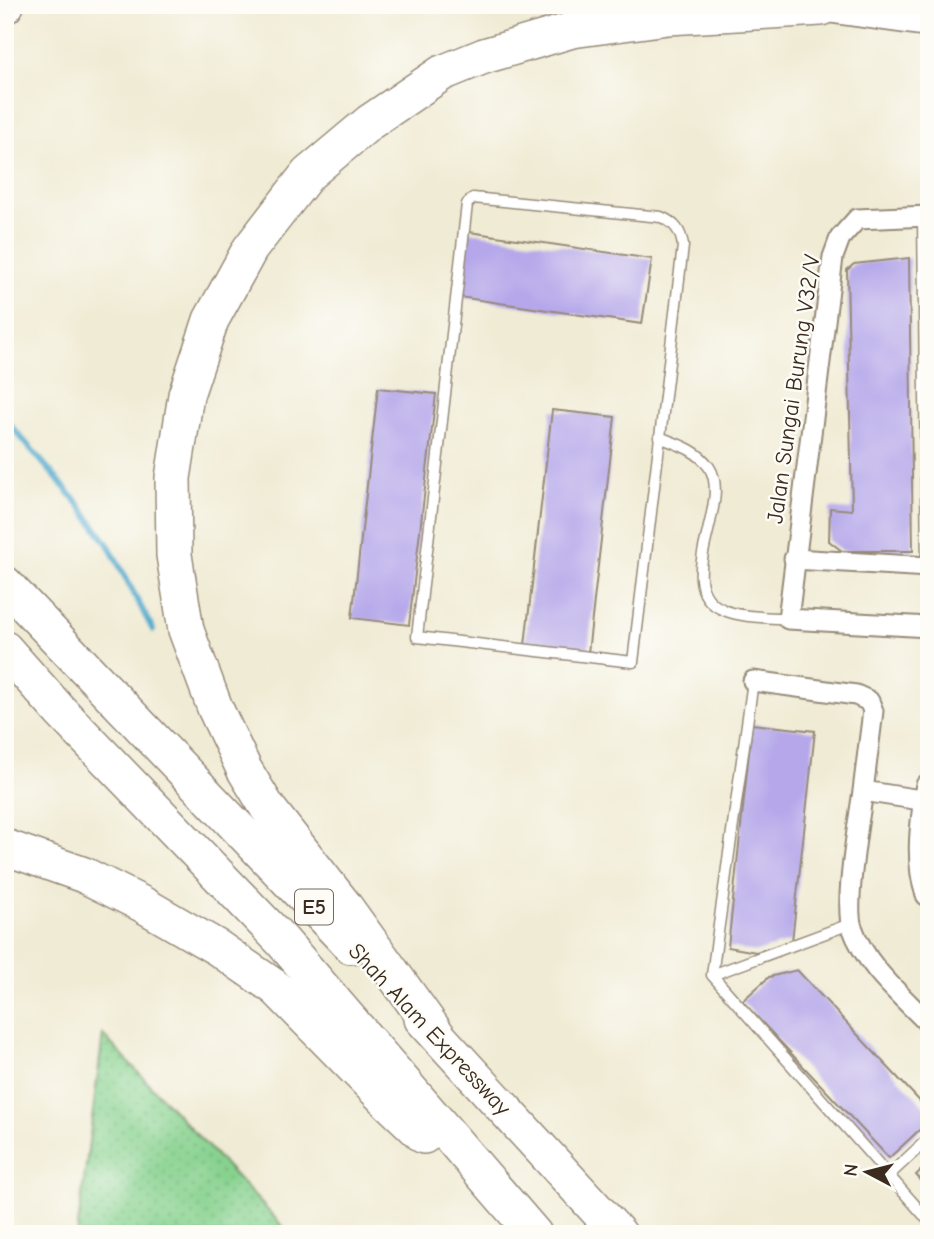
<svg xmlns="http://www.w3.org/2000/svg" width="934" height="1239" viewBox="0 0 934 1239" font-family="'Comic Neue',sans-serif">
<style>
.grass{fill:url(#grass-dots);stroke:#617e56;stroke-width:2}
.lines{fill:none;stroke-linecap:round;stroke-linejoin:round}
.stream{stroke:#51abce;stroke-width:6}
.building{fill:#b5a7ea}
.lane-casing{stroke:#968a79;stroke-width:13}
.street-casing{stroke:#968a79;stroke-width:23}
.secondary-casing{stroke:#968a79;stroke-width:30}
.highway-casing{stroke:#968a79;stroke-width:38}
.lane{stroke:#fff;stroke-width:10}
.street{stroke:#fff;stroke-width:19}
.secondary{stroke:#fff;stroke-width:26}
.highway{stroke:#fff;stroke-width:35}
.labels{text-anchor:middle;stroke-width:5;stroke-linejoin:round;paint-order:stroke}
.shield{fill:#fdfcf7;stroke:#75695f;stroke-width:2}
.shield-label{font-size:21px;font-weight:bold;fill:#3b2a1e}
.street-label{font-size:23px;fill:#3b2a1e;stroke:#fdfcf7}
</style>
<defs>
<pattern id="grass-dots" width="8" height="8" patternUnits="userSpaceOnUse" patternTransform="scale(1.75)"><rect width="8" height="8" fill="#87d28f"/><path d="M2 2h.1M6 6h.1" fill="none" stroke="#75b47b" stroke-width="1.8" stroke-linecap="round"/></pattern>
</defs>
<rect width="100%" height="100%" fill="#fdfcf7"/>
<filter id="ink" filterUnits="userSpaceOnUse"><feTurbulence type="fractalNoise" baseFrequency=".0143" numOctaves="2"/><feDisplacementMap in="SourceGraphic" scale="14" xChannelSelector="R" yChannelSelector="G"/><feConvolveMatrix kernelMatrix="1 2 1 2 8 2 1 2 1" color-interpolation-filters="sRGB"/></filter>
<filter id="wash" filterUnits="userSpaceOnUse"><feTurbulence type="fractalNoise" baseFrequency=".00686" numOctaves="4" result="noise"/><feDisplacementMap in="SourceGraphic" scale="28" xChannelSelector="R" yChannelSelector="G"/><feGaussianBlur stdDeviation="1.57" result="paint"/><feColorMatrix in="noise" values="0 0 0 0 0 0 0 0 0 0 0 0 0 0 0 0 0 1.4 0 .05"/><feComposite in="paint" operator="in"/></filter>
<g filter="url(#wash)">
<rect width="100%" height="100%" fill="#f0ebd4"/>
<path class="grass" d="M103 1035 290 1234H77Z"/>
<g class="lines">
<path class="stream" d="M5 419 78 503 109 546 153 630"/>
</g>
<g id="blocks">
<path class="building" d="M469 232 652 259 642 324 459 297Z
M909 258 913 551H842L829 541 830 508 852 510 847 270 854 264Z
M378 388 436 394 409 625 352 618Z
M552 410 615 417 588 653 525 645Z
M752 724 815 731 792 941 756 952 728 947Z
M797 970 929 1111V1121L889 1158 742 1001 769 977Z
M929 1163V1189L916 1175Z"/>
</g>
</g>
<g filter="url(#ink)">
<use href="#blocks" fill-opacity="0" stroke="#968a79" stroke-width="2"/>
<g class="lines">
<defs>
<path id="lane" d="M473 198 661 217C675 223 681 231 683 246L633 662 417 637 467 204Z
M923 216 927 567
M659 437C677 444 698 450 709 467 734 504 668 588 724 610 743 618 768 617 788 619
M753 681 712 975 929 1221
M712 975 850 924
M888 1176 929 1138"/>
<path id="street" d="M929 216 857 219 840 238 833 257 788 619 929 627
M794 559 929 567
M753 681 856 695 869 701 873 711 863 791 927 801
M863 791C859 819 844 904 852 927 866 967 900 994 929 1024"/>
<path id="secondary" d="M821 8 929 23
M929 787C924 822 918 860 929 893"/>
<path id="highway" d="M5 6 6 5
M5 584 351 946
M5 649 60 711 282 941 534 1234
M5 847 84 875 142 904 218 948 276 988 383 1097 424 1136
M422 1019 619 1234
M438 1036 343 904 267 807 244 769 215 708 186 630 174 555 173 478 186 395 211 320 250 249 308 174 370 122 442 73 484 56 572 30 668 17 821 8"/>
</defs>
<use href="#lane" class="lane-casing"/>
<use href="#street" class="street-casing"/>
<use href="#secondary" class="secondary-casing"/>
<use href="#highway" class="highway-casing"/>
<use href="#lane" class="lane"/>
<use href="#street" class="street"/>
<use href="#secondary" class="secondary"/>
<use href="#highway" class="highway"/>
</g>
</g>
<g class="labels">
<rect class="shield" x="295" y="889.5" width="38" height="35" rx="5"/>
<g class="shield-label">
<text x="314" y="914">E5</text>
</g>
<g class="street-label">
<text transform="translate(793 389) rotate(-82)" y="8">Jalan Sungai Burung V32/V</text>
<text transform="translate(430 1029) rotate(47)" y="8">Shah Alam Expressway</text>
</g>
</g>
<rect width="934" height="1239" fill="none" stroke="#fdfcf7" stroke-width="28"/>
<g transform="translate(867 1172) rotate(277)" stroke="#fdfcf7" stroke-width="5" paint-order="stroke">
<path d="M0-5L12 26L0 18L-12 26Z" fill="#3b2a1e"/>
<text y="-10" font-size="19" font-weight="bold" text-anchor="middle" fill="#3b2a1e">N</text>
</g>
</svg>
